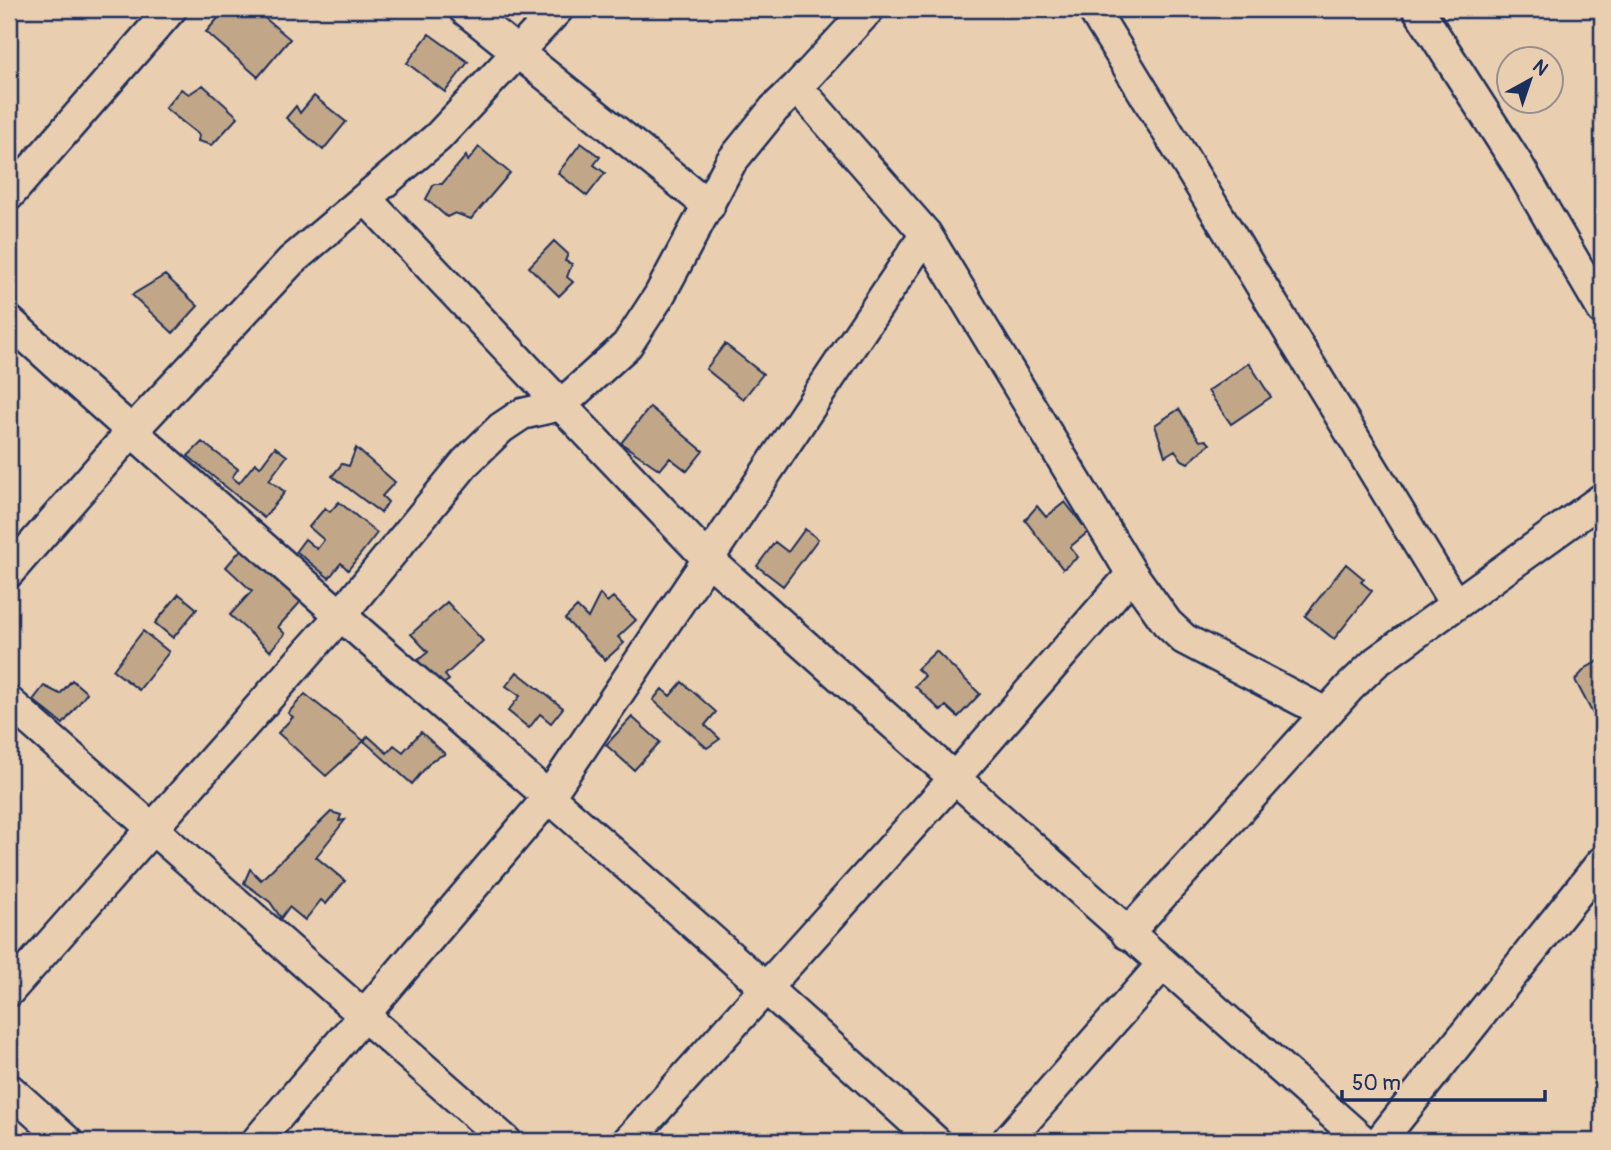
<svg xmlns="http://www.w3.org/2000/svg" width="1611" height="1150" viewBox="0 0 1611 1150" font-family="Pangolin,sans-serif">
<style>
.building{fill:#c1a787;stroke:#1b2f5e;stroke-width:2}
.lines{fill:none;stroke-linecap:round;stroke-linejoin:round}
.street-casing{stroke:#1b2f5e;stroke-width:35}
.street{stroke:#e9ceb0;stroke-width:30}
</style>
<rect width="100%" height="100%" fill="#e9ceb0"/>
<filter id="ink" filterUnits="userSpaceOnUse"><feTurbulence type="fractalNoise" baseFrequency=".0143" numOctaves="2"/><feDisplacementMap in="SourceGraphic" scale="14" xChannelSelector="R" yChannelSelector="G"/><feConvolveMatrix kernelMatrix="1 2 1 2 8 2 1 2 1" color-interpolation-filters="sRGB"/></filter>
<g filter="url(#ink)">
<path class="building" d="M226 9H254L290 39 258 77 206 32Z
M429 34 468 62 445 92 407 63Z
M203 85 238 117 212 145 198 141 199 135 165 108 181 89 189 94Z
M314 96 346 122 323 150 286 118 296 106 300 113Z
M581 143 600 157 594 165 605 173 587 196 558 173Z
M479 147 510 173 471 219 455 213 447 217 426 199 434 184H442L466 156 468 161Z
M554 241 568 254 565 261 572 264 567 277 573 282 559 296 529 267Z
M165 275 198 306 173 333 132 295Z
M725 344 763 374 743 399 706 369Z
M1249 363 1271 397 1231 424 1208 391Z
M650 407 703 451 687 471 670 458 660 470 621 443Z
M1179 409 1200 441 1206 440 1210 444 1188 463 1182 460 1175 450 1165 456 1155 425Z
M202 442 238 469 232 477 239 483 255 463 260 467 275 447 287 456 269 480 285 492 264 518 188 456Z
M356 448 395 482 382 496 388 502 381 513 332 476 342 464 349 466Z
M339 502 377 533 348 570 341 563 329 578 296 551 305 539 317 549 324 540 309 527 325 508 330 512Z
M1065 502 1088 532 1070 547 1078 557 1063 569 1025 520 1037 506 1046 517Z
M805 529 818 539 783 586 757 566 775 542 788 552Z
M244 546 303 599 278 627 285 634 270 651 230 615 252 591 226 567Z
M1346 564 1364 579 1361 582 1372 591 1334 639 1305 616Z
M179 594 197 609 173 638 155 623Z
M600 594 607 602 613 597 636 620 618 637 624 643 605 660 565 619 577 607 588 618Z
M447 602 483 641 445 675 449 680 439 687 417 661 428 652 411 634Z
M143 631 169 652 139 690 113 670Z
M936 651 980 694 958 717 946 706 941 711 915 686 925 676 917 669Z
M1602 659V719L1594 716 1575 680 1586 668Z
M517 672 563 708 551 723 540 714 529 728 508 711 520 696 506 686Z
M72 680 87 693 63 724 33 700 44 686 60 694Z
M682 682 716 712 705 725 720 739 707 748 653 700 662 689 670 696Z
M305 694 364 741 326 776 278 733 293 717 288 713Z
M632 717 660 742 634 770 606 745Z
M421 732 445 754 432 760 412 784 364 741 368 736 387 753 394 745 403 752Z
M331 812 341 815 339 821 345 820 316 857 345 881 326 904 321 900 305 920 289 907 281 918 270 902 244 883 250 869 261 880Z"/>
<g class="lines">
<defs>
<path id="street" d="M464 9 709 206
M869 9 797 87 926 234 1132 574 1167 623 1184 639 1326 713
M1093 9 1455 604
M1418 9 1518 165 1602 309
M9 195 171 9
M366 199 561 405 627 345 659 296 731 162 774 109 797 87
M9 321C314 598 631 862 935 1141
M9 572 131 432 291 261 438 137 558 9
M9 702 506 1141
M1127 934 1349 688 1376 662 1602 499
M9 991 340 616 466 462 501 428 522 414 561 405 709 560 1363 1141
M9 1089 67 1141
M257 1141 548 798 926 234
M628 1141 953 780 1132 574
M1007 1141 1162 965
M1380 1141 1602 862"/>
</defs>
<use href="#street" class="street-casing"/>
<use href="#street" class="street"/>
</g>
</g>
<rect width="1611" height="1150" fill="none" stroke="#e9ceb0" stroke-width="35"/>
<rect x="18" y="18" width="1576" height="1115" fill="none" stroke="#1b2f5e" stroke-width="2.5" filter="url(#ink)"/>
<g transform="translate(1530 80) rotate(40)"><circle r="33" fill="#e9ceb0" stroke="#978e8f" stroke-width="2"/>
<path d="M0-5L12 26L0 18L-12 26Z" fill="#1b2f5e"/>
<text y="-10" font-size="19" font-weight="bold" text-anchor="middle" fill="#1b2f5e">N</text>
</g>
<path d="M1342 1090v10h203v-10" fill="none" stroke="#1b2f5e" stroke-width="3.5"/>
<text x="1352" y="1090" font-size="21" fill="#1b2f5e" stroke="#e9ceb0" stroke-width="5" paint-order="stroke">50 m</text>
</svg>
